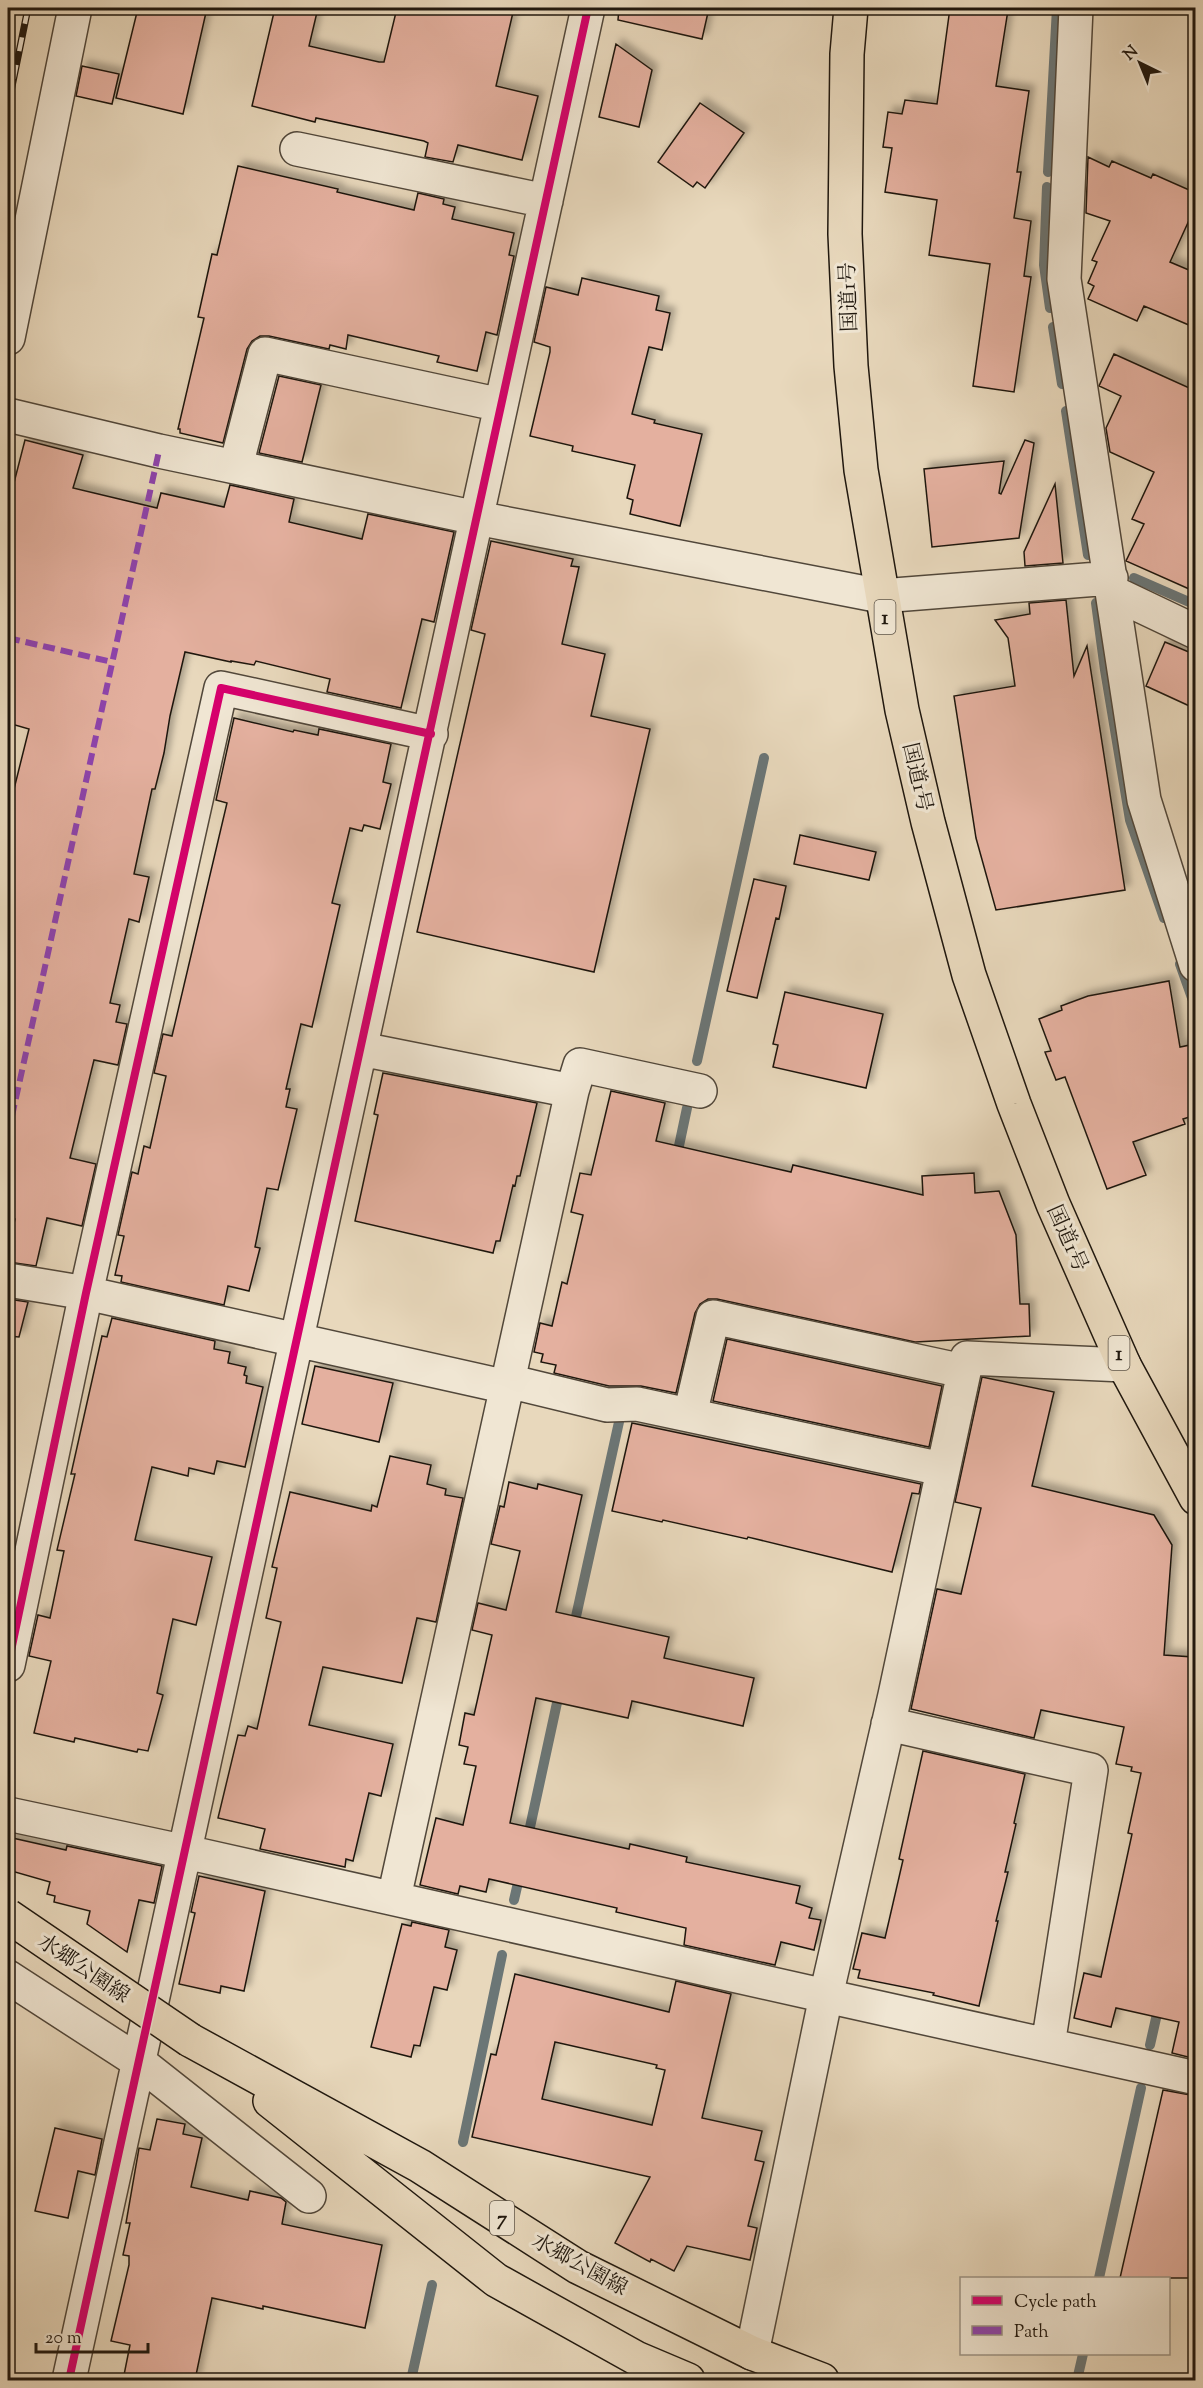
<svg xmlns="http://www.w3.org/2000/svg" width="1203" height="2388" viewBox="0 0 1203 2388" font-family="'Sorts Mill Goudy','Noto Serif JP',serif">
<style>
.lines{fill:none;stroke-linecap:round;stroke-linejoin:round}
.stream{stroke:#6b7676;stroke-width:10}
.building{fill:#e4b09f;stroke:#1f170e;stroke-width:1.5;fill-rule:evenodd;filter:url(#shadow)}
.minor-casing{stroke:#51473a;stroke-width:36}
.major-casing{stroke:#1f170e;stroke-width:36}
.highway-casing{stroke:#1f170e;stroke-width:36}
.minor{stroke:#f0e6d3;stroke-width:33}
.major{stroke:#e8d8bc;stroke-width:33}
.highway{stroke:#e8d8bc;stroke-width:33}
.rail-casing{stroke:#1f170e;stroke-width:7}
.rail{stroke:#f0e6d3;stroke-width:4.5;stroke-dasharray:14;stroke-linecap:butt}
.major-bridge-casing{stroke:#1f170e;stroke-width:36;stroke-linecap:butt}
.major-bridge{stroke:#e8d8bc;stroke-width:33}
.quiet{stroke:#8e44ad;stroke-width:6;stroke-dasharray:12 6;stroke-linecap:butt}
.cycleway-casing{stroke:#f0e6d3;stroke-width:11}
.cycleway{stroke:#d6006c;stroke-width:8}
.labels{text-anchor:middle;stroke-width:6;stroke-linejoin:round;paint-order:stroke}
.shield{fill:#f0e6d3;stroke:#5e5549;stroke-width:1.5}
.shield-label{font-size:20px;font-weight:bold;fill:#1f170e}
.street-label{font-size:21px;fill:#1f170e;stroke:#f0e6d3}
</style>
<defs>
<filter id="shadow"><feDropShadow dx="5.5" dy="-5.5" stdDeviation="3" flood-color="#0004"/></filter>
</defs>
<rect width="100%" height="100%" fill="#e8d8bc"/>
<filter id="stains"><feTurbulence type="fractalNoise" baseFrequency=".00333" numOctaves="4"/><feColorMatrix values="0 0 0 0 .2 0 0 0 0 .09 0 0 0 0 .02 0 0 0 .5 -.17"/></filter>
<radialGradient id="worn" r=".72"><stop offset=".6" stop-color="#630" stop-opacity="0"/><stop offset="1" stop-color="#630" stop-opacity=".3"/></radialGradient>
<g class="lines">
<path class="stream" d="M1048 172 1057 8
M1047 187 1044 265 1050 308
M1053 327 1062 384
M1066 411 1088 555
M1134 578 1196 605
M1096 603 1105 670 1130 820 1164 918
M1180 964 1196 1009
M697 1061 764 758
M676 1160 687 1108
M573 1630 619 1422
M527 1841 560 1689
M514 1900 520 1874
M1150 2045 1159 2005
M463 2142 502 1955
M1099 2278 1141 2088
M411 2380 432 2285
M1077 2380 1083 2354"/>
</g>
<path class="building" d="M138 8H207L183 114 116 98Z
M275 8H318L309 46 379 62H384L397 8H514L496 86 538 96 522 160 458 145 453 162 425 157 428 143 424 141 316 118 315 122 252 106Z
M619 8H709L702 39 618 20Z
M950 8H989L1008 10 996 86 1029 91 1017 172H1021L1014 218 1031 221 1024 276 1031 277 1014 392 973 386 990 264 929 255 937 200 885 192 892 148 883 147 888 112 902 114 905 100 937 104Z
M616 44 652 70 639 127 599 117Z
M82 66 119 74 112 104 76 96Z
M700 103 744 133 705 188 697 182 693 187 658 162Z
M1088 157 1109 167 1112 161 1151 178 1153 174 1196 193V205L1170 262 1196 273V328L1144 306 1137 321 1088 299 1094 286 1088 283 1097 262 1092 260 1110 221 1086 213Z
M238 166 338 189 337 192 414 210 418 193 444 199 443 204 455 207 452 219 514 233 509 255 514 256 497 335 486 332 477 371 437 362 439 356 348 335 346 349 330 345 329 349 269 336H260L252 341 247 349 223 443 180 433V429H178L204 318 198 317 212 254 217 255Z
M582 278 659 296 656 310 670 313 662 350 649 347 632 414 655 420 654 423 702 434 680 526 630 514 633 500 627 498 635 465 572 451 573 446 530 436 550 352V347L534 342 546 287 578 295Z
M1114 354 1196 391V592L1126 561 1144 524 1132 519 1154 472 1110 452 1106 428 1121 396 1099 386Z
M279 376 321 385 302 462 259 453Z
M25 440 83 455 73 488 157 508 161 493 224 507 230 485 294 499 289 522 362 539 368 514 454 532 434 622 422 619 401 708 327 692 330 679 256 661 254 665 231 661V662L185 652 170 716 164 753 155 789H152L134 874 149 877 139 922 129 919 110 1003 120 1005 116 1022 127 1024 118 1065 94 1060 70 1158 96 1164 82 1226 47 1218 36 1266 8 1262V1250L15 1219 8 1217V1189L14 1161 8 1160V813L29 729 8 723V506Z
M1025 440 1034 443 1019 538 932 547 924 469 1004 461 999 493 1001 494Z
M1055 484 1063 563 1025 566 1024 552Z
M491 541 573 559 571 566 579 567 562 644 605 654 591 716 650 729 594 972 417 932 485 634 471 630Z
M1066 600 1074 676 1087 646 1125 890 996 910 976 838 954 696 1015 686 1008 638 995 620 1030 614 1029 603Z
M1165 642 1196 655V709L1146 686Z
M234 718 293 732 294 730 318 735 319 729 391 744 383 782 391 784 380 829 364 825 362 831 350 828 332 903 340 905 312 1027 301 1024 286 1089H290L286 1107 297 1109 278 1190 267 1188 255 1247 260 1248 249 1291 228 1286 224 1305 121 1282 122 1276 115 1275 124 1236 118 1235 132 1172 138 1174 144 1146 150 1148 166 1076 154 1073 163 1034 172 1036 227 803 216 800Z
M800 835 876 852 869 880 794 864Z
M754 879 786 886 779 919 776 918 757 998 727 991Z
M1169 981 1180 1047 1190 1045 1196 1078V1115L1183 1119 1185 1124 1133 1142 1146 1175 1107 1189 1065 1077 1056 1080 1045 1052 1051 1051 1039 1019 1062 1010 1061 1006 1088 996Z
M785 992 883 1014 866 1088 773 1067 778 1045 773 1044Z
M383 1073 537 1103 520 1176H517L515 1186 513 1185 500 1241H496L493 1253 355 1221 378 1115 374 1114Z
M611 1091 665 1103 656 1141 791 1172 793 1165 923 1195 922 1176 974 1173 975 1193 999 1191 1016 1235 1020 1304H1029L1030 1336 915 1342 717 1299H708L700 1304 695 1313 676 1393 641 1386H609L554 1373 556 1365 541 1362 543 1354 534 1352 540 1323 552 1326 562 1282 567 1284 583 1215 571 1212 580 1173 591 1175Z
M8 1299 28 1302 19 1337 8 1336Z
M112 1318 215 1341 214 1349 230 1352 228 1363 246 1367 244 1375 247 1376 246 1383 263 1387 245 1467 217 1461 214 1474 189 1468 188 1476 152 1467 135 1540 212 1557 196 1625 173 1619 157 1693 163 1695 148 1751 138 1749 137 1752 75 1738 74 1742 34 1733 51 1661 29 1656 38 1615 50 1618 64 1551 57 1550 75 1474H71L102 1336 107 1337Z
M727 1339 942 1386 929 1447 713 1401Z
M315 1366 393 1383 379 1442 302 1424Z
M982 1377 1054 1392 1032 1486 1154 1515 1172 1545 1164 1655 1193 1657 1192 1663 1196 1664V2059L1172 2053 1179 2022 1116 2008 1111 2027 1074 2018 1084 1973 1101 1977 1132 1834 1128 1833 1141 1773 1131 1771 1132 1767 1116 1764 1124 1727 1041 1710 1034 1738 911 1709 937 1589 961 1594 981 1508 955 1502Z
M632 1423 921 1484 919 1494 912 1493 892 1572 748 1537 747 1539 663 1520 662 1522 612 1511Z
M390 1456 431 1465 427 1484 446 1489 445 1495 463 1498 436 1622 417 1618 402 1683 323 1667 309 1725 393 1744 381 1796 369 1793 353 1861 346 1859 345 1867 260 1849 265 1829 218 1818 238 1735 245 1736 248 1726 257 1729 281 1622 266 1618 277 1568 272 1567 290 1492 371 1511 372 1505 377 1507Z
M509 1482 537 1489 538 1484 582 1495 556 1612 669 1637 664 1658 754 1678 743 1726 632 1701 628 1718 536 1698 510 1823 629 1849 630 1844 687 1857 686 1862 800 1886 796 1903 812 1908 809 1918 821 1920 814 1950 781 1942 775 1965 684 1945 686 1928 616 1912 617 1908 489 1879 486 1892 460 1886 458 1894 420 1885 436 1818 463 1825 476 1766 464 1764 468 1747 459 1745 465 1713 474 1715 492 1635 472 1630 478 1603 506 1610 520 1551 491 1544 500 1506 504 1507Z
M923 1751 1025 1774 1014 1823 1016 1824 1005 1872H1008L996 1921H998L979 2006 933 1995 934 1993 858 1978 860 1970 853 1969 862 1933 885 1938 903 1860 899 1859Z
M8 1837 66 1850 67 1846 162 1866 154 1903 139 1900 127 1952 87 1924 90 1911 54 1902 55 1896 47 1894 50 1882 8 1870Z
M199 1876 265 1891 244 1991 221 1986 220 1993 179 1984 195 1913 191 1912Z
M412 1922 449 1930 445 1947 457 1950 447 1990 434 1987 420 2046 414 2045 411 2057 371 2047 402 1924 411 1926Z
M515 1974 669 2012 676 1981 731 1994 702 2118 762 2131 755 2160 764 2162 748 2226 757 2228 750 2260 687 2246 674 2271 651 2259 650 2262 615 2243 650 2177 472 2137 491 2054 496 2055ZM555 2042 657 2065 656 2068 665 2070 652 2125 542 2099Z
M1163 2090 1196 2096V2278H1120Z
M157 2119 185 2124 183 2134 202 2138 191 2187 248 2200 250 2191 281 2198 286 2202 282 2224 382 2245 365 2328 263 2306V2309L212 2298 195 2380H123L130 2345 111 2341 129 2265V2256L123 2255 130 2223H126L139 2148 150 2150Z
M55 2128 102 2139 95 2175 78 2171 68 2218 35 2211Z"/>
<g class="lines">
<defs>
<path id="minor" d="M1076 8 1064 279 1144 800 1196 965
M297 149 546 201
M8 338 75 8
M8 415 159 451 477 518 881 596 1111 578
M236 466 265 354 501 405
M1114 593 1196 632
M361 1049 572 1091 394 1898
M572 1091 580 1065 700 1091
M8 1280 86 1293 507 1387
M1124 1365 967 1358 895 1695 826 1996 1196 2078
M508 1381 607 1405 637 1404 942 1469
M690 1415 713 1317 963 1371
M8 1665 86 1293 221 688 431 734
M888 1724 1091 1770 1048 2045
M8 1814 186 1852 826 1996 752 2353
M8 1977 139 2062 309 2196
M69 2380 588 8"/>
<path id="major" d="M190 2040 420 2166 578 2267 752 2353 822 2380
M270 2101 496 2280 636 2358 688 2380"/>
<path id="highway" d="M851 8 847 54 845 234 851 366 861 470 902 710 928 822 969 975 1014 1104 1053 1204 1124 1365 1196 1498"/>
</defs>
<use href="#minor" class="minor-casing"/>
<use href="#major" class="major-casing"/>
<use href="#highway" class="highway-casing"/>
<use href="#minor" class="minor"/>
<use href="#major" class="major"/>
<use href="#highway" class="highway"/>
<defs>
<path id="rail" d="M8 17 9 8
M8 106 28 8"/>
</defs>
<use href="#rail" class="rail-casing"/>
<use href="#rail" class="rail"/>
<defs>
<path id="major-bridge" d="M8 1916 190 2040"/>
</defs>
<use href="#major-bridge" class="major-bridge-casing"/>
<use href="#major-bridge" class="major-bridge"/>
<path class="quiet" d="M8 638 112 662
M8 1134 159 451"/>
<defs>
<path id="cycleway" d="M8 1665 86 1293 221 688 431 734
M69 2380 588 8"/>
</defs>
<use href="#cycleway" class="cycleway-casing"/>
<use href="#cycleway" class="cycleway"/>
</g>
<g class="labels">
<g class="shield">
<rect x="874.5" y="600" width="21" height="34" rx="4.5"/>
<rect x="1108.5" y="1336" width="21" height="34" rx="4.5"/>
<rect x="490" y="2201" width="24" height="34" rx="4.5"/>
</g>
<g class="shield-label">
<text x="885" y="624">1</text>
<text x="1119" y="1360">1</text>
<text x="502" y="2225">7</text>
</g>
<g class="street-label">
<text transform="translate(848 297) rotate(-92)" y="7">国道1号</text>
<text transform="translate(918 777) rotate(77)" y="7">国道1号</text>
<text transform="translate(1068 1238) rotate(66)" y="7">国道1号</text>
<text transform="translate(84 1968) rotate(34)" y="7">水郷公園線</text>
<text transform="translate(580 2264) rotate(29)" y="7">水郷公園線</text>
</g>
</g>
<rect width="1203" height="2388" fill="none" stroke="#e8d8bc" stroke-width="30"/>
<rect x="9" y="9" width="1185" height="2370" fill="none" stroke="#1f170e" stroke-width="3"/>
<rect x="15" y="15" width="1173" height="2358" fill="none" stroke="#1f170e" stroke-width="1.5"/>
<rect x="960" y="2277" width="210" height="78" fill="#f0e6d3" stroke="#9c9384" stroke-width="1.5"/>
<rect x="972" y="2296" width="30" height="9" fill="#d6006c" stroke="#9c9384" stroke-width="1.5"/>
<text x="1014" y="2307" font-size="18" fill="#1f170e">Cycle path</text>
<rect x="972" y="2326" width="30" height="9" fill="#8e44ad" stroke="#9c9384" stroke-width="1.5"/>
<text x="1014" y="2337" font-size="18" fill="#1f170e">Path</text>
<g transform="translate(1140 63) rotate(317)" stroke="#f0e6d3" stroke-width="4.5" paint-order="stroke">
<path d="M0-4.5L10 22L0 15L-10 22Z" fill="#1f170e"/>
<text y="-9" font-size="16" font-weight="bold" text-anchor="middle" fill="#1f170e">N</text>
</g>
<path d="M36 2343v9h112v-9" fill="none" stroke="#1f170e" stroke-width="3"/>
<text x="45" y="2343" font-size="18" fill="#1f170e" stroke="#f0e6d3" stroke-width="4.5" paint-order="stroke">20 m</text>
<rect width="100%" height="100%" filter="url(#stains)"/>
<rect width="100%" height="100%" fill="url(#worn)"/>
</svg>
